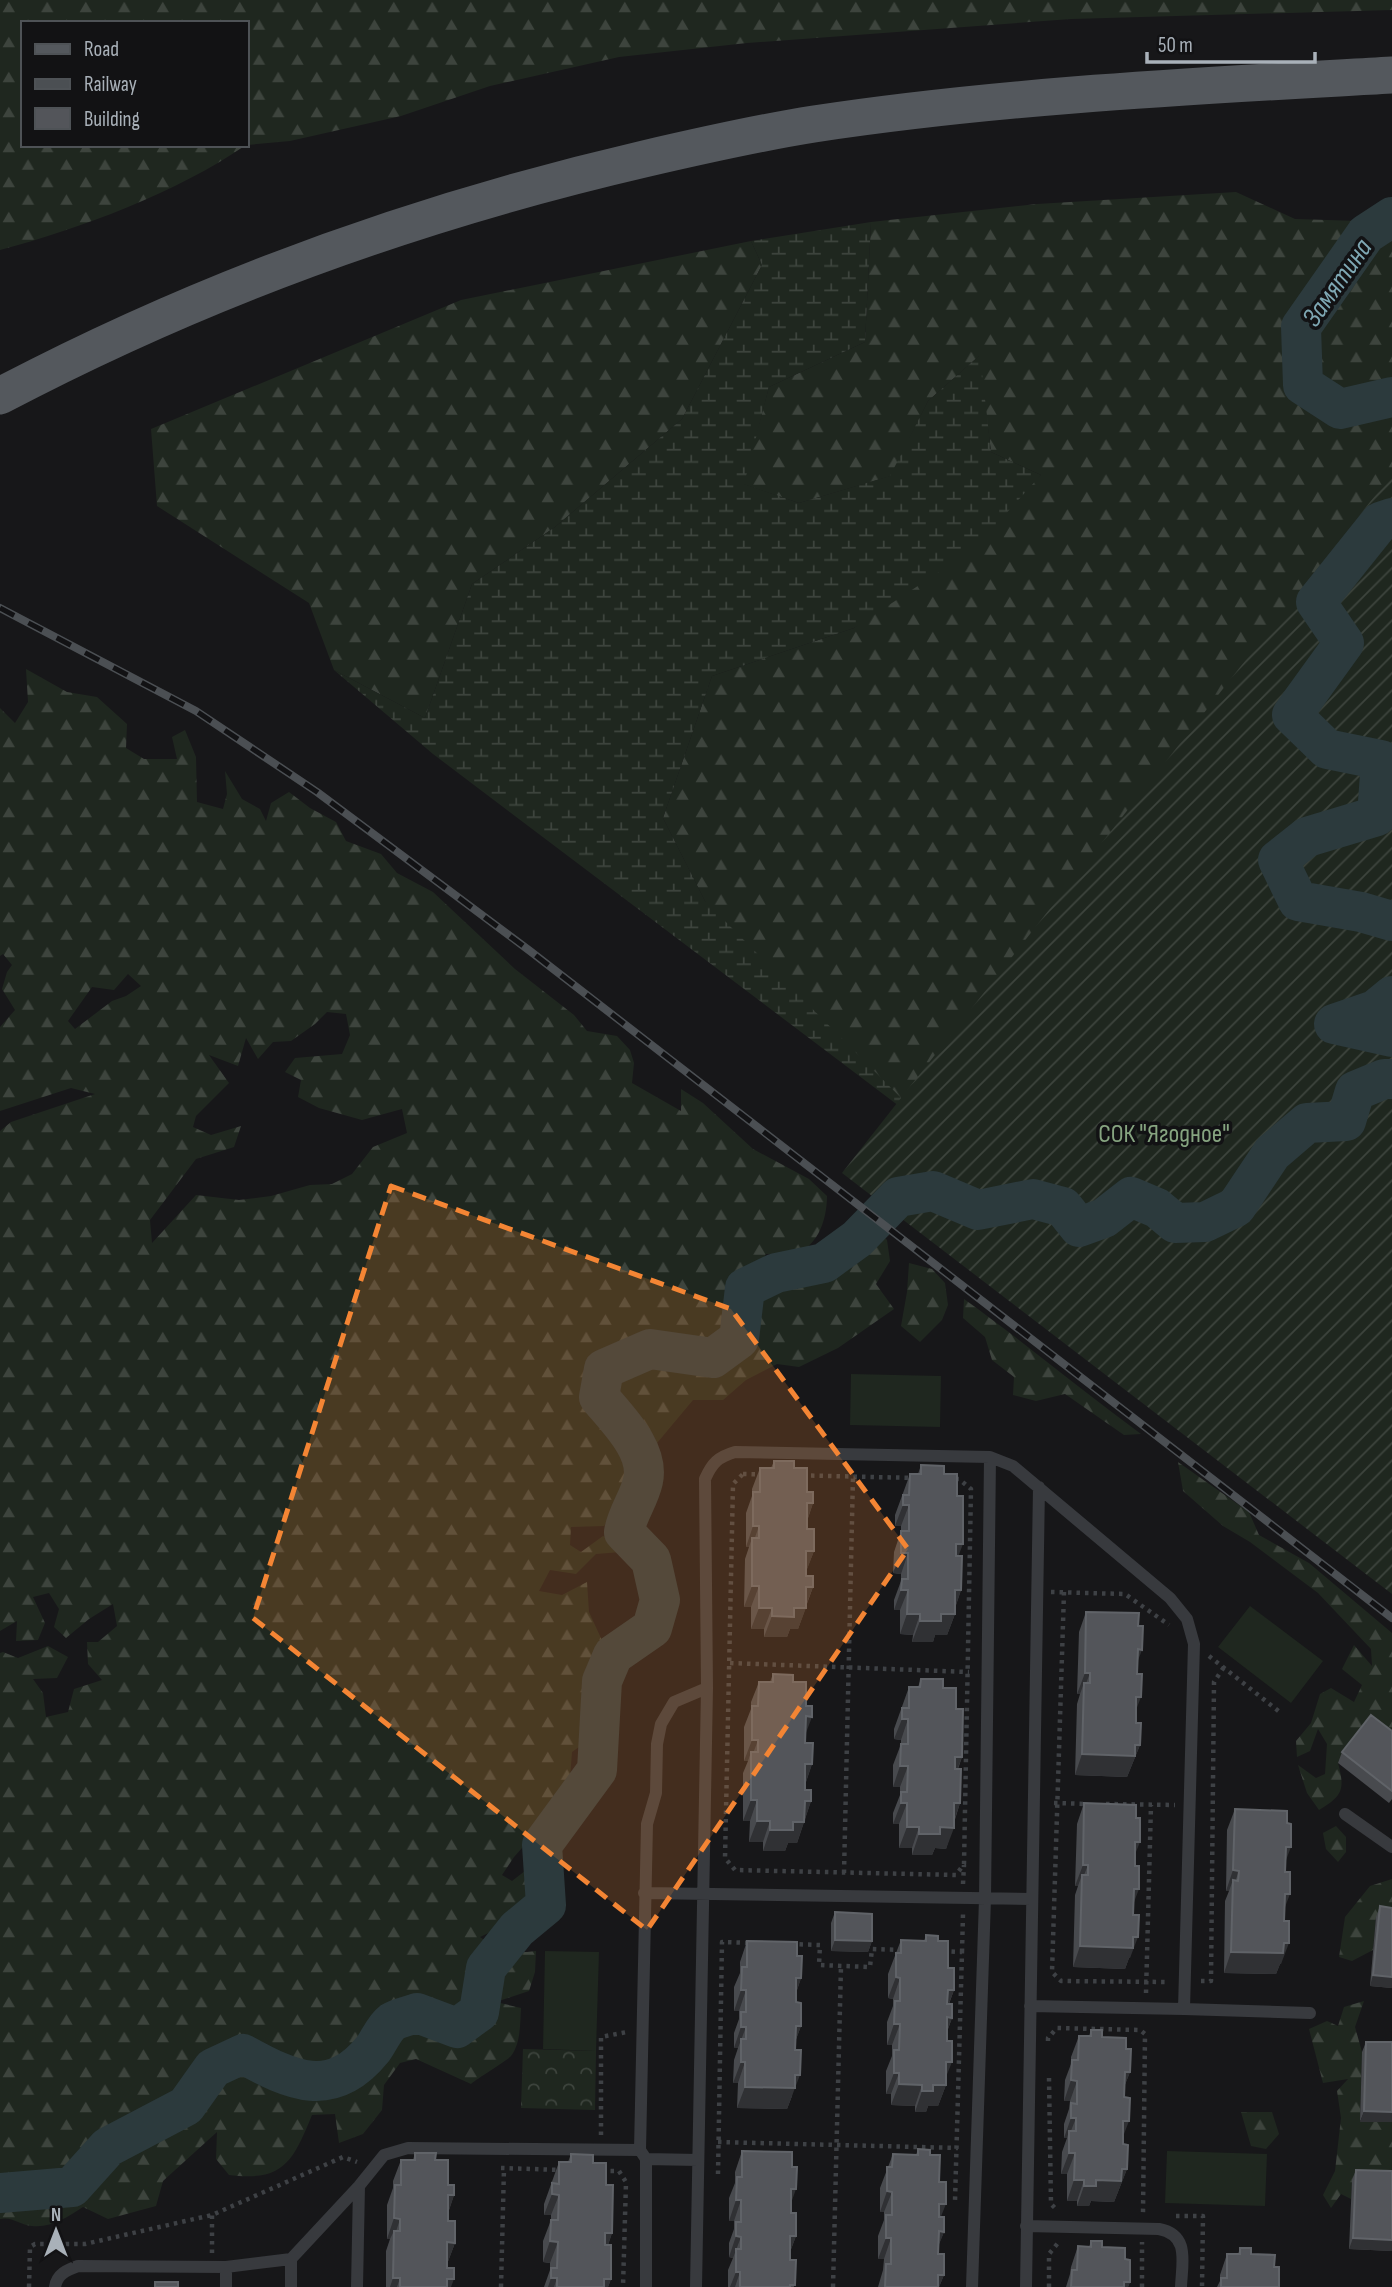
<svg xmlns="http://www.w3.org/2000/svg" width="1392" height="2287" viewBox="0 0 1392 2287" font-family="'Sofia Sans Condensed',sans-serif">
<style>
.forest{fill:url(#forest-firs);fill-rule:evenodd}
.wetland{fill:url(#wetland-marsh)}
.park{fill:url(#park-crowns)}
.garden{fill:url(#garden-furrows)}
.pitch{fill:#1f271f}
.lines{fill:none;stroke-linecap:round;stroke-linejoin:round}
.river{stroke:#2c3a3d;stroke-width:40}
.path{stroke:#3e4145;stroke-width:4.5;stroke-dasharray:3.5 5;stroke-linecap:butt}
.service{stroke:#383a3e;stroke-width:12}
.primary{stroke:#54585d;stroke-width:37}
.rail-casing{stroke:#4b4f53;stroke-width:8}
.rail{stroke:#121214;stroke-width:5;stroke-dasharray:16;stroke-linecap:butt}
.wall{fill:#484a4e}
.shaded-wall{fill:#303134}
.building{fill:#53555a;stroke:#606368;stroke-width:2}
.marked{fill:#f48534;fill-opacity:0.2;stroke:#f48534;stroke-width:5;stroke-dasharray:14 9;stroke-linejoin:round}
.labels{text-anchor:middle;stroke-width:7;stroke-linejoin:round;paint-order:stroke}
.park-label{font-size:26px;fill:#86a480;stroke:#121214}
.water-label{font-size:28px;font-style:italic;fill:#7fa8b4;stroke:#121214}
</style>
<defs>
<pattern id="forest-firs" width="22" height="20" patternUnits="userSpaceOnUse" patternTransform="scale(1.75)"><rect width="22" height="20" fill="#1f271f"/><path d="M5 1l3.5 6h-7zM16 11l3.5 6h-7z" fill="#3d443d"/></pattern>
<pattern id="wetland-marsh" width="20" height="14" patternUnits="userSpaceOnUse" patternTransform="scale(1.75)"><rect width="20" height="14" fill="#1f271f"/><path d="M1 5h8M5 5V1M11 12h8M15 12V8" fill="none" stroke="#3d443d"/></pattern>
<pattern id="park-crowns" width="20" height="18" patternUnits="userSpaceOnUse" patternTransform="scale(1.75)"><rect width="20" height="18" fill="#1f271f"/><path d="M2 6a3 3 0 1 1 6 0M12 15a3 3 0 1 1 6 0" fill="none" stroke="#3d443d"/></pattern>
<pattern id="garden-furrows" width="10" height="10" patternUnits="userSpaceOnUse" patternTransform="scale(1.75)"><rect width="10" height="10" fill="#1f271f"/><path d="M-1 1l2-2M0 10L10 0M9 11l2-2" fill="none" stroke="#3d443d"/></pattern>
</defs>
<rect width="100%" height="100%" fill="#171719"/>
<path class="forest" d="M0 0H1392V10L1071 19 747 43 619 57 490 86 401 116 290 141 247 145V23H23V145H246C176 193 82 228 0 250Z
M1236 192 1295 219 1392 222V1483L940 1137 711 913 663 818 712 676 854 628 1041 475 991 452 979 356 928 401 891 476 799 503 743 484 769 387 865 342 871 222 1037 204Z
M751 241 762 265 682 419 555 527 472 584 425 718 334 670 309 603 157 506 151 429 461 300Z
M26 669 67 692 97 697 127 724 126 748 144 759H177L172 737 185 730 196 757 197 802 223 809 227 794 225 771 242 799 260 809 266 821 271 803 289 792 310 808 336 822 346 841 381 854 397 873 433 892 515 969 574 1015 587 1031 617 1036 630 1050 634 1063 632 1083 681 1111V1089L703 1103 753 1149 809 1179 827 1196C827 1220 817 1252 788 1255 781 1256 773 1254 766 1254L756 1271 771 1286 797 1289 816 1274 826 1242 861 1249 850 1227 869 1222 887 1240 890 1261 876 1284 894 1309 838 1348 799 1367 777 1364 746 1380 723 1400H693L637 1467 625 1496 604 1526 571 1527 570 1545 581 1552 603 1536 633 1551 596 1554 576 1574 550 1570 539 1591 562 1595 587 1582 589 1612 605 1647 593 1675 605 1702 593 1714 594 1736 572 1752 569 1791 562 1803 514 1857 502 1875 512 1881 534 1864 550 1846 558 1865 553 1888 525 1904 503 1926 480 1937C500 1952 511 1954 536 1951L535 1972 529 1991 496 2002 521 2008C520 2023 521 2043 511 2056 508 2060 478 2078 471 2084L416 2059 400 2063 384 2085 382 2110 363 2134 339 2143 335 2114 312 2115C293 2161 284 2182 229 2175L216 2159 217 2132 163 2181 156 2206 108 2219 83 2207C67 2217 52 2228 32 2226 20 2225 12 2216 0 2219V1653L3 1652 18 1658 48 1646 68 1657 57 1678 33 1679 43 1693 46 1717 68 1712 74 1689 102 1680 88 1664 87 1642H98L117 1626 113 1604 89 1619 66 1638 54 1627 59 1609 49 1593 33 1597 45 1623 38 1640 16 1641 17 1621 0 1631V1131L11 1122 95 1094 71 1088 0 1111V1027L15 1010 2 989 7 972 12 965 3 954 0 956V708L15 723 28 702ZM128 974 141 986 126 996 112 1001 75 1029 68 1021 92 987 114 990ZM327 1012 346 1014 350 1035 342 1054 295 1058 285 1072 301 1080 298 1097 319 1108 362 1120 402 1109 407 1133 373 1147 352 1174 332 1184 310 1185 271 1196 239 1200 196 1195 152 1243 150 1220 196 1159 234 1147 241 1126 211 1135 193 1127 196 1116 229 1083 209 1055 238 1066 246 1038 258 1059 273 1042 291 1041 315 1024Z
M909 1263 932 1269 945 1283 948 1305 942 1320 920 1342 901 1326 907 1292Z
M964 1299C1024 1342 1081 1390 1141 1434L1124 1435 1065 1394 1036 1401 1013 1395 1014 1377 992 1360 985 1337 963 1318Z
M1178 1462 1249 1512 1259 1535 1309 1563 1392 1633V1745L1338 1763C1345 1789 1343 1796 1319 1810L1307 1793 1298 1765 1316 1778 1325 1774 1327 1744 1318 1729 1310 1751 1297 1757 1296 1741 1311 1723 1320 1694 1331 1688 1354 1702 1362 1685 1342 1669 1354 1645 1372 1666 1371 1649 1318 1593 1250 1542 1223 1526 1183 1491Z
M1336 1826 1346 1837V1852L1338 1862 1326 1849 1323 1833Z
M1392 1879V1919L1376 1917 1373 1950 1352 1961 1339 1957 1345 1917 1370 1886Z
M1364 2001 1355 2027 1362 2052 1360 2121 1392 2122V2182L1352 2180 1351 2199 1341 2194 1331 2208 1323 2195 1335 2171 1341 2118 1337 2091 1348 2079 1323 2083 1309 2029 1327 2021 1338 2026 1344 2007Z
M1241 2112H1272L1279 2134 1266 2149 1251 2146Z"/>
<path class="wetland" d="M871 222 865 342 769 387 744 484 799 503 890 476 928 401 980 355 991 452 1041 475 974 549 854 628 712 676 663 818 705 901 940 1137 433 754 334 670 425 718 472 584 555 527 682 419 762 265 751 241Z"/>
<path class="park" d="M523 2049 596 2051 595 2110 521 2108Z"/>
<path class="garden" d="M1392 474V1594L842 1173Z"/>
<path class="pitch" d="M851 1374 941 1376 940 1427 850 1425Z
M1250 1606 1323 1661 1291 1703 1218 1647Z
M545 1951 599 1952 596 2051 543 2049Z
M1167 2151 1267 2154 1265 2206 1165 2203Z"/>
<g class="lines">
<path class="river" d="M1392 217 1366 234 1301 327 1303 385 1340 409 1392 397
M1392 518 1380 522 1316 602 1344 643 1292 715 1327 749 1381 760 1377 816 1307 837 1278 860 1298 901 1361 912 1392 921
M1392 996 1375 1010 1334 1024 1392 1037
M0 2193 72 2187 108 2147 186 2106 213 2068 243 2054C292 2081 332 2100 373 2049 379 2041 384 2028 392 2022 398 2018 409 2016 417 2013L457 2028 479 2012 486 1968 517 1929 546 1905 542 1845 597 1770 602 1681 613 1655 652 1628 660 1600 651 1560 624 1532C627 1514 639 1499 643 1481 650 1450 617 1419 599 1397L604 1369 650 1349 713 1358 739 1339 745 1288 776 1273 824 1263 857 1239 898 1197 933 1191 978 1210 1033 1199 1063 1207 1079 1227 1104 1218 1131 1197 1157 1208 1175 1223 1205 1222 1236 1207 1272 1153 1307 1123 1346 1121 1355 1091 1384 1079H1392"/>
<path class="path" d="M743 1474 959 1479 971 1489 964 1864 956 1875 735 1870 725 1858 733 1484Z
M1051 1592 1125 1594 1169 1625
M1064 1592 1052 1972 1061 1981 1168 1982
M1209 1656 1281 1713
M730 1663 969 1672
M1054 1803 1087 1804
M1106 1804 1175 1805
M844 1873 853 1476
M963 1884 964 1865
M791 1944 820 1945 819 1965 870 1967 872 1949 902 1950
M943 1951 962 1952 955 2201
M962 1952 963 1914
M1201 1981H1211L1214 1682 1224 1667
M1146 1993 1151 1805
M1048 2041V2038L1057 2028 1140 2030 1145 2034 1143 2213
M1049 2078 1051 2204 1057 2210
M601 2135V2037L627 2032
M718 2142 958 2148
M501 2168 562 2170
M602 2171H619L626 2182 623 2287
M718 2174 722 1942 751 1943
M1176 2216H1203L1202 2287
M212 2253V2215
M29 2287 30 2247 35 2244H85L212 2215 343 2157 357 2162
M501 2287 504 2168
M833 2287 841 1966
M1049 2287V2254L1058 2243
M1142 2287V2242"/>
<path class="service" d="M1345 1814 1392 1847
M644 1893 1031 1899
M1184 2009 1310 2013
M646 2159 698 2160
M1026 2226 1159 2229C1190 2235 1182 2262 1181 2287
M55 2287C57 2274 67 2270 78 2266L226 2267 291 2259 359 2186 384 2155 408 2148 640 2150
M226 2287V2267
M291 2287V2259
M357 2287 359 2186
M646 2287V2159L640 2150 647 1824 656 1793 657 1744 661 1724 674 1702 707 1688
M696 2287 707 1688 705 1479C712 1463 718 1457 735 1452L990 1457 1013 1466 1170 1598 1187 1619 1194 1644 1184 2009 1030 2006
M972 2287 985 1899 990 1457
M1026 2287 1039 1487"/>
<path class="primary" d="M0 396C203 289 420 211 644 159 700 146 757 133 814 124 1006 95 1199 86 1392 75"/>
<defs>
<path id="rail" d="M0 608 196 711 317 792 530 951 1392 1618"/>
</defs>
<use href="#rail" class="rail-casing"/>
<use href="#rail" class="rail"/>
</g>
<path class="wall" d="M774 1461 794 1468 813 1503 807 1521V1529L814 1551 806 1571V1576L813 1587 798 1629H790L787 1637H764V1629H751V1607H744L745 1559 749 1547H746V1513L752 1496V1489L760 1468H771Z
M921 1465 944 1474 957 1496 958 1556 961 1590 955 1608V1614L947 1635H935L933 1642H912L913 1635 900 1634V1610H894V1600L901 1581V1574L893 1573 894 1552 901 1531V1526H895V1515L910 1474H918Z
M1086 1612 1137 1663 1136 1723 1140 1745 1127 1777 1075 1775 1077 1704 1080 1694H1077L1079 1632Z
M773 1674 793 1682 805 1735V1743L812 1764 805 1785V1790L811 1801 797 1843H788L785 1851H763V1842H749L750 1821H743V1773L748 1761H744V1727L751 1709V1702L759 1682H770Z
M921 1679 943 1688 956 1709 962 1757 958 1769 960 1803 946 1849 935 1848 932 1855H912V1848H899V1824H893V1813L900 1795V1787H893V1765L901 1744V1740L894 1739V1729L909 1687H918Z
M1392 1731V1799L1389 1803 1338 1763 1342 1752Z
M1084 1803 1135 1855 1134 1903 1130 1958H1129L1125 1969 1073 1967 1075 1895 1078 1886H1075L1077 1824Z
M1235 1809 1286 1860 1285 1908 1281 1964H1280L1276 1974 1224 1973 1225 1901 1229 1891H1226L1227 1830Z
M1380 1906 1392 1908V1988L1370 1986 1376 1917Z
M835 1912 872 1941 868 1952 831 1951V1923Z
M926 1935 938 1941 948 1968 954 1990 949 2004 952 2018 947 2032 946 2085 938 2106H928L926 2112H915V2106L891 2105V2094H886V2071L892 2056V2045H887V2022L893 2006V1999L888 1998V1974L901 1940 924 1941Z
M747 1941 797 1956 801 1978 796 1993V2002L801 2026 795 2042 792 2096 787 2109 737 2108 738 2083H733L734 2060 738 2048H734V2033L739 2019V2011H734V1987L740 1973V1962Z
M1091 2030 1126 2049 1130 2072 1124 2087 1123 2144 1127 2169 1114 2202 1091 2201 1089 2206H1077V2201H1067V2174H1061L1062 2152 1067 2138H1064V2124L1069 2109 1070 2101H1064L1065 2080 1071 2064V2057L1079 2036H1089Z
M1366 2042H1392L1360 2122 1362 2052Z
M918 2149 930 2155 939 2182 941 2217 944 2232 938 2246V2254L944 2275 939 2287H878L883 2270 884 2259H878V2236L884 2220V2212H880V2188L893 2154 916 2155Z
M742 2151 791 2203V2213L796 2236 790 2252V2260L794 2287H728V2270L733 2258 729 2257V2243L734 2229V2221H729V2198L735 2183V2172Z
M415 2153 435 2160 454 2195 448 2213V2221L455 2243 447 2264 451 2287H386V2251L390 2239H387V2205L393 2188V2181L401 2160H413Z
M571 2154 593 2163 606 2185 612 2233 608 2245 611 2279 608 2287H544L550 2270V2263L543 2262V2241L551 2220V2215H544V2204L559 2162H568Z
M1356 2170 1392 2171V2251L1349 2249 1352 2180Z
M1091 2241 1125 2259 1130 2282 1128 2287H1066L1070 2274 1071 2267 1078 2246 1089 2247Z
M1240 2248 1274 2267 1279 2287H1217L1220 2281V2275L1227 2254H1238Z"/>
<path class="shaded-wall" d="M807 1503H813L806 1524Z
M903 1505H909L901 1526H895Z
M753 1526H759L752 1546V1538L749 1547H746Z
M956 1544H963L955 1565Z
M806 1551H814L806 1572Z
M901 1553H908L901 1574 893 1573Z
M752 1586H759L751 1607H744Z
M806 1587H813L805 1608Z
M901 1590H908L900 1610H894Z
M955 1590H961L954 1611Z
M759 1608H772L764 1629H751Z
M794 1608H806L798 1629H790L787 1637H764L772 1616Z
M907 1614H920L913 1635 900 1634Z
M941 1614H955L947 1635H935L933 1642H912L920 1621Z
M1138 1649 1142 1650 1134 1671Z
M1085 1673H1090L1084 1689V1683L1080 1694H1077Z
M1136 1697H1141L1133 1718Z
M806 1716 812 1717 804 1738Z
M902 1719H908L901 1740 894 1739Z
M752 1740H758L751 1759V1752L748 1761H744Z
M1135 1745H1140L1127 1777 1075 1775 1082 1754Z
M955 1757H962L954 1778Z
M805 1764H812L805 1785Z
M900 1766H908L900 1787H893Z
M751 1800H757L750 1821H743Z
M805 1801H811L804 1822Z
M901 1803H907L899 1824H893Z
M954 1803H960L953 1824Z
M757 1821H770L763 1842H749Z
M793 1822H804L797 1843H788L785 1851H763L770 1830Z
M907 1827H919L912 1848H899Z
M940 1827 954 1828 946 1849 935 1848 932 1855H912L919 1834Z
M1135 1842H1140L1132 1862Z
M1286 1847H1291L1283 1868Z
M1083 1865H1088L1082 1880V1875L1078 1886H1075Z
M1233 1870 1239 1871 1233 1887V1880L1229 1891H1226Z
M1134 1889H1139L1131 1910Z
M1285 1894H1290L1282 1915Z
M1133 1937H1138L1130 1958H1129L1125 1969 1073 1967 1080 1946Z
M835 1940 872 1941 868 1952 831 1951Z
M1284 1943H1289L1281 1964H1280L1276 1974 1224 1973 1231 1952Z
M1373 1975 1392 1977V1988L1370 1986Z
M896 1977 900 1978 893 1999 888 1998Z
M796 1978H801L794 1999Z
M741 1990H746L739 2011H734Z
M948 1990H954L946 2011Z
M947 2017 952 2018 944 2039Z
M894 2024H900L892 2045H887Z
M796 2026H801L793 2047Z
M741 2027H746L738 2048H734Z
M741 2062H745L738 2083H733Z
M946 2062H952L944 2082Z
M1125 2072H1130L1122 2092Z
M894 2073H899L891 2094H886Z
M795 2075H800L787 2109 737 2108 745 2087Z
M1071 2080 1077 2081 1070 2101H1064Z
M899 2084 922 2085 915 2106 891 2105Z
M933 2085H946L938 2106H928L926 2112H915L922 2091Z
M1364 2111 1392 2112V2122H1360Z
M1071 2118H1076L1069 2136V2131L1067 2138H1064Z
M1123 2121H1129L1121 2142Z
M1069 2153H1075L1067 2174H1061Z
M1122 2169H1127L1114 2202 1091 2201 1089 2206H1077L1084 2186Z
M1074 2180H1084L1077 2201H1067Z
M791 2189H796L789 2209Z
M887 2191 892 2192 884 2212H880Z
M552 2194 559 2195 551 2215H544Z
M448 2195H454L447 2216Z
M736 2200H741L734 2221H729Z
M939 2204H946L938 2224Z
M394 2218 400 2219 394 2238V2231L390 2239H387Z
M939 2231 944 2232 936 2252Z
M605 2233H612L605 2254Z
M736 2236 741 2237 733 2258 729 2257Z
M790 2236H796L788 2257Z
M886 2238H891L884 2259H878Z
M1353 2238 1392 2240V2251L1349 2249Z
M550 2241 558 2242 550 2263 543 2262Z
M447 2242 455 2243 447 2264Z
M736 2272H740L735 2287H730Z
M938 2275H944L939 2287H934Z
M393 2278H400L397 2287H390Z
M551 2278H557L554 2287H548Z
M447 2279H454L451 2287H444Z
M604 2279H611L608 2287H601Z
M1124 2282H1130L1128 2287H1123Z"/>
<path class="building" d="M774 1461H794V1468H807V1492H813V1503H807V1529H814V1551H806V1576H813V1587H806V1608H794V1617L772 1616V1608H759V1586H752V1538H759V1526H753V1492H760V1468H774Z
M921 1465 944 1466V1474H957V1496H963V1544H956V1556H962L961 1590H955V1614H941V1621H920V1614H907L908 1590H901L902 1579H908V1553H901V1531H909V1505H903V1495H909L910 1474H921Z
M1086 1612 1139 1613 1138 1626H1143L1142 1650 1138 1649 1137 1674H1142L1141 1697H1136V1723H1141L1140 1745H1135V1756L1082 1754 1084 1683H1090V1673H1085Z
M773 1674 793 1675V1682H806V1706H812V1717L806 1716 805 1743H813L812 1764H805V1790H811V1801H805L804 1822H793V1830H770V1821H757V1800H751V1752H758V1740H752V1706H758L759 1682H773Z
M921 1679H943V1688H956V1709H963L962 1757H955V1769H961L960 1803H954V1828L940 1827V1834H919V1827H907V1803H901V1792H907L908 1766H900L901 1744H908V1719H902V1708H909V1687H920Z
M1371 1715 1392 1731V1791L1342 1752Z
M1084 1803 1136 1805V1818H1140V1842H1135V1866H1139V1889H1134L1133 1915H1139L1138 1937H1133V1948L1080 1946 1082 1875H1088V1865H1083Z
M1235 1809 1287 1811V1823L1291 1824V1847H1286L1285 1872H1290V1894H1285L1284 1921H1289V1943H1284L1283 1953 1231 1952 1233 1880 1238 1881 1239 1871 1233 1870Z
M1380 1906 1392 1908V1977L1373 1975Z
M835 1912 872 1914V1941L835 1940Z
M926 1935 938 1936V1941H948V1968H954V1990H948L947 2004H952V2018L947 2017V2041H952V2062H946V2085H933V2091H922V2085L899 2084V2073H894V2050H899L900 2024H894L895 2001H900V1978L896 1977V1953H901V1940L926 1941Z
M747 1941 797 1942V1956H802L801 1978H796V2002L801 2003V2026H796L795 2050H801L800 2075H795V2088L745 2087V2062H741V2039H746V2027H741V2012H746V1990H741L742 1967H747Z
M1091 2030H1102V2037L1126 2038V2049H1131L1130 2072H1125L1124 2097 1130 2098 1129 2121H1123V2144L1128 2145 1127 2169H1122L1121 2181 1096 2180V2186H1084V2180H1074L1075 2153H1069V2131H1076V2118H1071V2103L1077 2104V2081L1071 2080 1072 2060H1078L1079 2036H1091Z
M1366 2042H1392V2112L1364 2111Z
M918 2149 930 2150V2155H940L939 2182H946V2204H939V2217H944V2232L939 2231 938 2254H944V2275H938V2287H885L886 2264H891V2238H886V2215H892V2192L887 2191V2167H892L893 2154 918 2155Z
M742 2151 792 2152V2167H797L796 2189H791V2213H796V2236H790V2260H796L795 2285H790V2287H740V2272H736V2249H741V2237L736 2236V2222H741V2200H736L737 2177H742Z
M415 2153H436L435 2160H448V2185H454V2195H448V2221H455V2243L447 2242V2268H454V2279H447V2287H400V2278H393L394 2231H400V2219L394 2218 395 2185H401V2160H415Z
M571 2154 593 2155V2163H606V2185H613L612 2233H605V2245H611V2279H604V2287H557V2278H551V2268H557L558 2242 550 2241 551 2220H558L559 2195 552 2194V2183L559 2184V2162H571Z
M1356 2170 1392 2171V2240L1353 2238Z
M1091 2241H1102V2247L1125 2248V2259L1130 2260V2282H1124V2287H1071L1072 2270H1077L1078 2246 1091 2247Z
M1240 2248H1251V2254L1275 2255 1274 2267H1279V2287H1221V2278H1227V2254H1240Z
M155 2282H178V2287H155Z"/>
<path class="marked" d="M391 1186 731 1309 908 1549 647 1930 253 1618Z"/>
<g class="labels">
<g class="park-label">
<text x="1164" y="1142">СОК "Ягодное"</text>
</g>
<g class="water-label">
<text transform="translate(1336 282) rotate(-55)" y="10">Замятина</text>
</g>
</g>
<rect x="21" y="21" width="228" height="126" fill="#121214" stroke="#4e5256" stroke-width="2"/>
<rect x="35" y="44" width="35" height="10" fill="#54585d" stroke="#4e5256" stroke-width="2"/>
<text x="84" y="56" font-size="21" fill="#a9b1b9">Road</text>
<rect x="35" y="79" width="35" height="10" fill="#4b4f53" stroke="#4e5256" stroke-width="2"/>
<text x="84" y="91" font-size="21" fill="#a9b1b9">Railway</text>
<rect x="35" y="108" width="35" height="21" fill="#53555a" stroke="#4e5256" stroke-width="2"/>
<text x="84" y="126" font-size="21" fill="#a9b1b9">Building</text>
<g transform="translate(56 2231)" stroke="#121214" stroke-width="5" paint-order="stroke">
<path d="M0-5L12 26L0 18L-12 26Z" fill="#a9b1b9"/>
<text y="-10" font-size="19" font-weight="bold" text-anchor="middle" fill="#a9b1b9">N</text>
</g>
<path d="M1147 52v10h168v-10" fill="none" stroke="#a9b1b9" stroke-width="3.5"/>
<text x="1158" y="52" font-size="21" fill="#a9b1b9" stroke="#121214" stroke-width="5" paint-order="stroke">50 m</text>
</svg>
